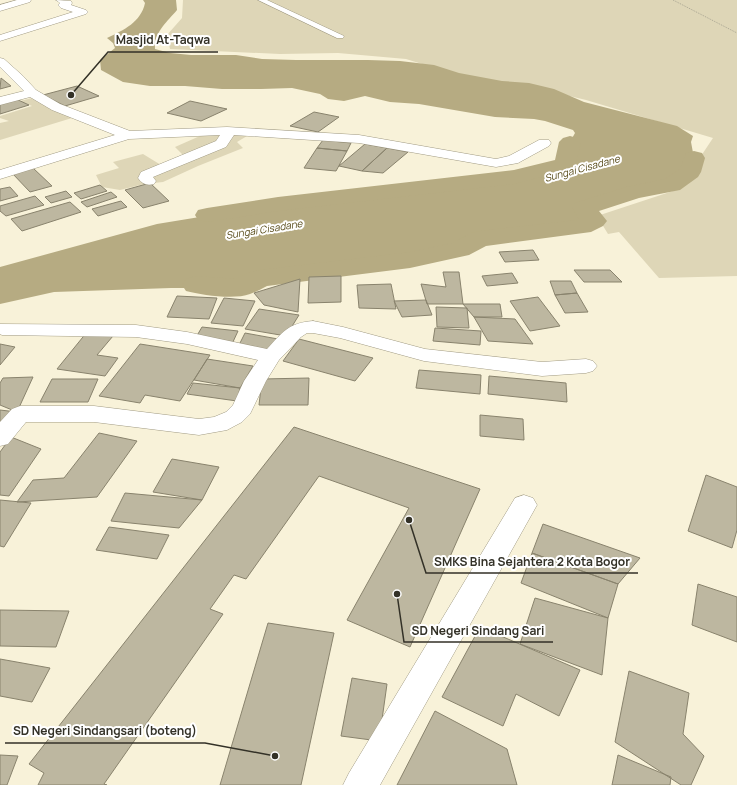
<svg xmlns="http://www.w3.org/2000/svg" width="737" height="785" viewBox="0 0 737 785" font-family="Manrope,sans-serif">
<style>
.green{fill:#ded6b7}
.water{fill:#b6ab82}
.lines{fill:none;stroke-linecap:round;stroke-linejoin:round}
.canal{fill:#b6ab82;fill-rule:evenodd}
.building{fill:#bdb7a0;stroke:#89836d}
.lane-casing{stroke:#a19b84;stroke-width:1}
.street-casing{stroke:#a19b84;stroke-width:1}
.path{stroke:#aaa693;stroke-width:1;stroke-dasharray:1 1;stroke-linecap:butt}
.lane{fill:#fff;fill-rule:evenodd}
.street{fill:#fff;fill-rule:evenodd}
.labels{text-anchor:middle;stroke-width:4;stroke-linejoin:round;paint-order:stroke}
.far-water-label{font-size:10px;font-style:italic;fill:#574a18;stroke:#fff}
.leader{fill:none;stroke:#333127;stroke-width:1.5}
.callout-dot{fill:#333127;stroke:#fff;stroke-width:1.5}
.callout-label{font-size:12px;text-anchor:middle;font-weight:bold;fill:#333127;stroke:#fff;stroke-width:4;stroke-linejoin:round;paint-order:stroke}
</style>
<rect width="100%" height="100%" fill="#f8f2d9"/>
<path class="green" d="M183 0H737V276L659 278 619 232 608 234 597 216 679 189 713 138 586 100 520 84 467 78 406 59 338 53 280 54 170 49 167 35 182 18Z
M32 98 72 118 0 140V123L9 121 0 118V116L32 106 20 101Z
M209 132H234L247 136 237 142 243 148 198 166 163 182 144 184 120 190 102 187 96 175 119 168 113 162 143 154 161 165 185 157 175 147Z"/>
<path class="water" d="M143 0H176L177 10C167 22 154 32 155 49L170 53 191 55H236L262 59 296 60H368L400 61 434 65 459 73 502 81 529 83 554 89 584 102 677 126 693 136 691 142 694 158 672 185 634 192 585 208 594 221 582 227 480 239 460 249 410 260 260 278 241 288H171L54 292 0 304V267L157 224 278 204 358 196 514 177 565 164 570 142 575 133 573 130 545 121 534 119 495 117 419 104 390 102 365 96 344 101 328 99 320 94 292 88 261 89H222L185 86H150L123 82 101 70 100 60 115 48 113 43 107 38C124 30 141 22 145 3Z"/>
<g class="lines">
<path class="canal" d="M570 136 577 138 581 142 576 164 573 169 514 184 278 211 207 222 198 220 195 215 198 210 207 208 278 197 514 170 555 160 559 142 563 138Z
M694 151 702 153 705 158 701 172 698 177 680 190 639 198 599 211 607 221 603 226 591 232 486 246 469 255 410 268 267 286C261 289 256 292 250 294 234 300 202 295 186 291L182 285 186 279 196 276 236 279 250 272 260 270 410 252 452 243 471 233 480 231 577 220 579 219 572 208 575 203 626 187 665 179 680 169 686 153Z"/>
</g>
<path class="building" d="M1 78 11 86 0 89Z
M77 86 99 96 65 106 43 95Z
M16 99 29 105 0 114V103Z
M190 101 227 109 201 121 167 113Z
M314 112 339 117 318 132 290 126Z
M323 140 351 143 347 151 317 148Z
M365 144 387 148 362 171 339 166Z
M317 148 347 151 336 171 304 168Z
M387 148 408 152 383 173 362 171Z
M33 168 52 186 30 192 12 173Z
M150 183 169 201 143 208 125 190Z
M100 185 107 191 81 199 74 193Z
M10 187 18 196 0 201V189Z
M66 191 72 197 51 203 45 197Z
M111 192 117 197 87 207 81 202Z
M35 196 44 205 6 216 0 211V206Z
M121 201 127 207 98 216 92 209Z
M70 202 81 212 22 231 11 219Z
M533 250 539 260 505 262 499 252Z
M574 270H610L622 282H584Z
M443 272H459L463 304H427L421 284 446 287Z
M512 273 518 283 487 286 482 276Z
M341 276V302L308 303 309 277Z
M300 279 298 312 264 305 254 293Z
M550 281H571L577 293 555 295Z
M391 284 396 309 359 308 357 285Z
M577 293 588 312 565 313 555 295Z
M177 296 217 298 209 319 167 317Z
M538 297 560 326 530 331 510 301Z
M224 298 255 301 243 326 211 323Z
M426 300 432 315 402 317 394 301Z
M463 304H500L502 317H474Z
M436 307 467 308 469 328 437 327Z
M259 309 299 315 286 336 245 329Z
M474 317 515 319 533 344 488 341Z
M202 327 238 331 232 344 195 339Z
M435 328 481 331 480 345 433 341Z
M87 332 113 336 97 355 118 358 105 376 57 369Z
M245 333 278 339 269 354 238 347Z
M299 339 373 358 355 381 283 361Z
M0 344 15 347 0 365Z
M140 344 210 355 180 401 145 395 140 403 99 396Z
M207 359 253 366 240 388 194 380Z
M419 370 481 375 480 394 416 388Z
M489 376 566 383 567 402 488 394Z
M33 377 17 412 0 405V383L3 378Z
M309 378 308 405H259L262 379Z
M52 379H98L88 402H40Z
M193 383 240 388 237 401 187 394Z
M0 410 17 412 0 432Z
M480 415 523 419 524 440 480 436Z
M294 427 480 489 410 647 347 620 409 508 319 476 246 579 234 575 210 609 223 614 104 784 107 785H38L44 773 29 764Z
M99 433 137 441 97 497 17 502 33 480 64 478Z
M11 437 41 449 9 496 0 495V452Z
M172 459 219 467 202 500 153 492Z
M706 475 737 487V530L732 548 688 531Z
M125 493 202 500 179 528 111 521Z
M0 500 31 503 4 547 0 546Z
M543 524 640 558 618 584 532 553Z
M109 527 169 535 157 559 96 550Z
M532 553 618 584 608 618 521 583Z
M698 584 737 597V642L692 625Z
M535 598 608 618 602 675 520 644Z
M0 610 69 611 56 647 0 646Z
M268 623 334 633 301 785H220Z
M480 627 580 670 559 716 516 694 503 726 442 697Z
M0 659 50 668 32 702 0 696Z
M629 671 689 693 683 734 704 756 691 785H681L615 742Z
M352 678 387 684 379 741 341 736Z
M435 711 507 749 517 785H397Z
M0 755 18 756 7 785H0Z
M618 755 671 777 670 785H612Z"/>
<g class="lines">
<defs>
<path id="lane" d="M258 0H267L344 36 343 38H337Z"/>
<path id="street" d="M17 0H31L30 2 0 11V5Z
M56 0 71 1 72 3 71 5 86 10 88 12 86 14 0 41V35L73 12 61 8 58 5 60 3Z
M0 58 4 59 23 76 36 90 60 104 130 131 227 127 359 135 496 159 509 156 539 140H549L551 143 549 146 518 163 496 167 359 143 234 135 226 147 153 177 156 181 154 184C147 186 142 184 138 178L141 172 216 141 220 135 129 139 0 179V170L115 135 52 110 30 97 0 105V97L24 91 0 67Z
M313 321 343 327 425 349 542 362 586 359 593 361 597 366 593 371 586 373 542 376 424 361 340 338 313 333H307L301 337 279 360 266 381 250 414 242 422 227 430 199 435 94 422H26L8 444 0 446V422L12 409 20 406H94L199 419 214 417 226 412 233 405 244 381 258 360 187 344 136 337 2 335 0 334V324L136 325 187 332 267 349C283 332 288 323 313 321Z
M524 495 533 498 537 505 380 785H343L349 773 515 498Z"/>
</defs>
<use href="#lane" class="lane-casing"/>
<use href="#street" class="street-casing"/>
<path class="path" d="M673 0 737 33"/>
<use href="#lane" class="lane"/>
<use href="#street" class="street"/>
</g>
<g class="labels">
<g class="far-water-label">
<text transform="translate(582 168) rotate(-15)" y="4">Sungai Cisadane</text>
<text transform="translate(264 229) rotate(-9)" y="4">Sungai Cisadane</text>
</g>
</g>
<path class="leader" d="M71 95L108 52H218M409 520L426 573H638M397 594L404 642H553M275 756L205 743H5"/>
<g class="callout-dot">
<circle cx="71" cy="95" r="4"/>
<circle cx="409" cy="520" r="4"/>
<circle cx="397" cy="594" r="4"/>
<circle cx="275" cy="756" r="4"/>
</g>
<g class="callout-label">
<text x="163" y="44">Masjid At-Taqwa</text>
<text x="532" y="566">SMKS Bina Sejahtera 2 Kota Bogor</text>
<text x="478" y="635">SD Negeri Sindang Sari</text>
<text x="105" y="735">SD Negeri Sindangsari (boteng)</text>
</g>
</svg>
